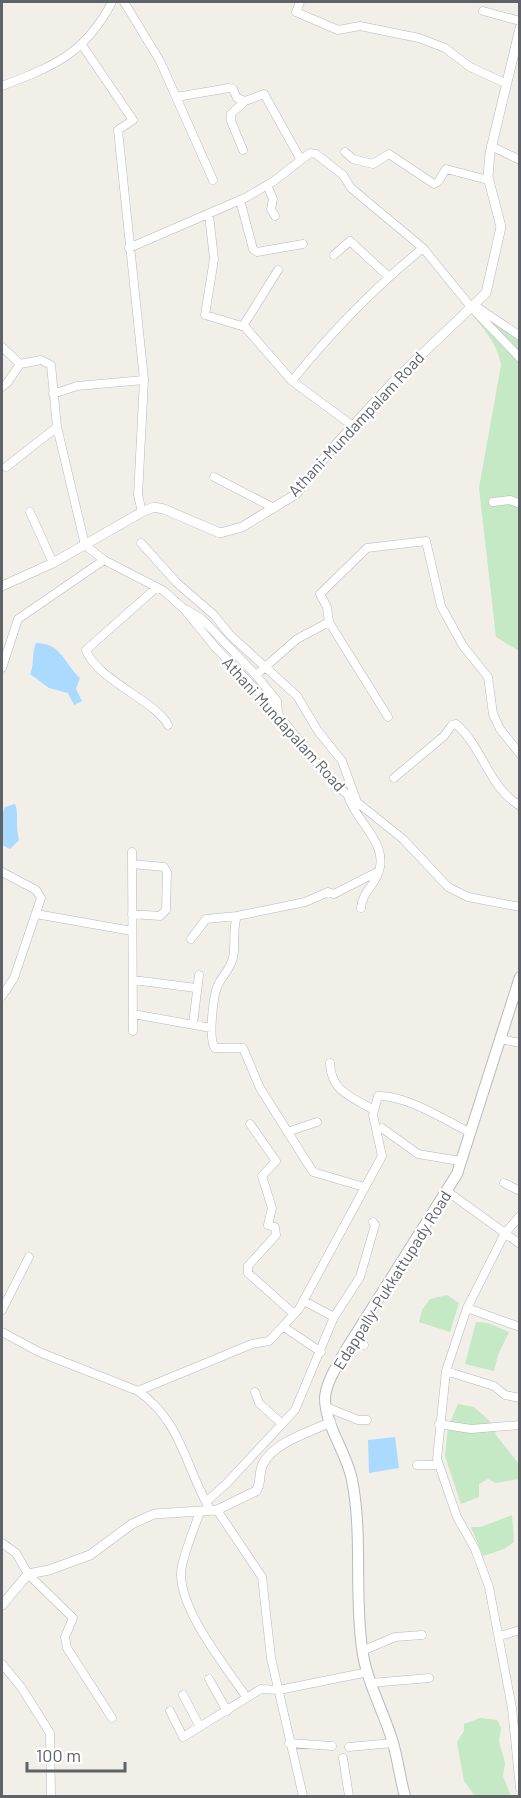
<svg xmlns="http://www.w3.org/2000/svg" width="521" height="1798" viewBox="0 0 521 1798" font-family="Barlow,sans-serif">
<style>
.green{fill:#c5e8c5}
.water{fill:#aadaff}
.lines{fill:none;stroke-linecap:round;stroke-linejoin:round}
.minor-casing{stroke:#b5b8bc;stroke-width:9}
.tertiary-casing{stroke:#b5b8bc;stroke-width:10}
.secondary-casing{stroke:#b6babf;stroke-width:12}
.minor{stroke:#fff;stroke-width:8}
.tertiary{stroke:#fff;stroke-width:9}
.secondary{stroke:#fff;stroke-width:10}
.labels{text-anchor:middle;stroke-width:4.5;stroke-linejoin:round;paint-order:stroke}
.street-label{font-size:16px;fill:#5f6368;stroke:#fff}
</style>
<rect width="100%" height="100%" fill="#f1efe8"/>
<path class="green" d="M478 309 519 341V651L496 637 479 488 501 365C498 344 484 330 471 313Z
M447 1295 459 1303 450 1332 419 1322 422 1310 430 1299Z
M476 1322 488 1323 509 1332 498 1355 494 1371 465 1364Z
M458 1404 474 1407 493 1424 496 1435 519 1464V1479L496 1483 488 1479 479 1484V1497L461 1504 445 1456 448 1427Z
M512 1515 514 1542 504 1549 483 1556 471 1527H481Z
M480 1718 497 1720 501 1728 499 1741 505 1763 503 1776 511 1796H475L464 1781 457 1742 464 1731V1724Z"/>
<path class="water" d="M36 643C61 643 64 663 80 678L76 689 82 701 74 705 68 693 49 688 30 674C35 663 31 654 36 643Z
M15 804C19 812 15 826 19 840L10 849 2 845V814L5 807Z
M395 1437 399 1468 369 1473 368 1440Z"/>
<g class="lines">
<defs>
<path id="minor" d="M124 2 160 61 213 180
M300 2 296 12 338 30 360 26 419 38 445 48 470 67 505 83
M483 11 520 21
M82 45 133 120 118 130 144 380 138 495 142 512
M2 86C54 66 85 54 112 2
M176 97 229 88 233 89 237 98 245 101 264 94 301 160
M491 146 520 160
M243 150 231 121V114L245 101
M345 152 353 159 373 164 389 154 434 184 438 182 446 169 488 180
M267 185 273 199 271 209 275 216
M240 200 253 249 257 252 303 244
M209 215 214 259 205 315 245 327 292 381 353 426
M129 248 247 197 274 181 310 153 316 154 343 175 351 188 423 248 471 307 520 358
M334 255 350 241 389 277
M474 305 520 336
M243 326 278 270
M2 347 20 364
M292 381C332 331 374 288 423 248
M2 387 7 383 20 364 41 360 51 365 57 427 85 545 104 560 164 591 184 609 215 647 269 703 333 783 403 839 448 887 468 897 520 907
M53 394 77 386 144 380
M6 467 57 427
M214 477 272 507
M493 502 510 500 520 504
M30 512 53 563
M141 543 177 583 214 615 230 635 297 696 318 731 342 761 357 802
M156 588 86 650C97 680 156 701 168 725
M187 610 202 619 256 675 297 639 329 622
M2 668 18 619 104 560
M256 675 277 701 278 714
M388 717 329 622 327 607 320 594 367 548 426 541 441 606 463 646 488 677 493 714 500 729 520 754
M394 778 444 736 452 725 456 724C484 749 487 785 520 806
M348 796C355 820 385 840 380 867 378 883 362 891 361 908
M132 852 133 1031
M132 864 164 867 167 872 166 910 160 916 132 914
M2 872 36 890 41 898 14 978 2 996
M36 914 132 931
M191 939 206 919 237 916
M133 980 196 988
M133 1014 211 1028
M193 1024 199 975
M501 1039 520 1043
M330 1063C331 1092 352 1097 374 1110
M250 1124 276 1161 262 1176 272 1208 268 1225 275 1227 276 1235 248 1266V1273L294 1314
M382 1128 418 1154 460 1161
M287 1132 317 1122
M504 1183 520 1191
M364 1187 313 1172 260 1088 243 1048H215C208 1039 213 993 219 983 224 974 230 969 233 958 236 944 232 930 237 916L305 902 328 892 334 894 379 871
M448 1192 520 1244
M520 1216 505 1233 467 1308 446 1371 437 1459 457 1517 475 1549 489 1587 512 1708 520 1788
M304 1301 334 1317
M467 1308 517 1326
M2 1310 29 1257
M284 1327 321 1352
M2 1332 39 1352 138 1391C180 1420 185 1464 208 1506
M353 1339 364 1345
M446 1371 494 1386 505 1395 520 1398
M138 1391 252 1344 269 1341 299 1309 382 1156 373 1115 378 1096C406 1095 445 1120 469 1132
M255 1392 259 1403 282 1424
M326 1407 358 1420H367
M439 1424 471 1429 520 1425
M417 1465H439
M206 1502 226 1484 295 1410 334 1317 360 1277 375 1225 373 1222
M217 1510 262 1577 271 1658 303 1796
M200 1511C195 1528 182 1556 181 1573 180 1611 226 1667 247 1698
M2 1543 16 1553 28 1574 73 1618 65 1637 67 1648 112 1718
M500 1636 520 1630
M362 1651 395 1637 422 1635
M2 1664 21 1687 50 1733 51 1796
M209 1679 227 1711
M371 1683 429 1678
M183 1695 200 1727
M170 1711 183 1737 261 1689 279 1690 368 1672
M289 1743 332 1746
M349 1747 393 1743
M343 1758 349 1796"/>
<path id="tertiary" d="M2 586 53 563 142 512 154 507 164 509 220 533 242 527 296 494 329 452 394 381 486 293 501 227 488 177 490 153 520 28
M2 1605 28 1574 49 1570 90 1555 132 1524 154 1514 217 1510 256 1491C262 1483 258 1473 263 1464 274 1442 310 1432 331 1422"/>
<path id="secondary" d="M405 1796C400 1779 398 1760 393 1743 384 1711 366 1682 362 1648 354 1592 363 1535 352 1480 347 1453 325 1426 325 1398 326 1381 339 1363 347 1348L457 1174 520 977"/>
</defs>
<use href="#minor" class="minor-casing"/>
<use href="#tertiary" class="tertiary-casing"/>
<use href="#secondary" class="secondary-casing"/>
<use href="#minor" class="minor"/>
<use href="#tertiary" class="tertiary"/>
<use href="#secondary" class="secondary"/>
</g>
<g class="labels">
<g class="street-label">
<text transform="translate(356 424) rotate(-47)" y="6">Athani-Mundampalam Road</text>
<text transform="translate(284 724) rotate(48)" y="6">Athani Mundapalam Road</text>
<text transform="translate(392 1280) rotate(-58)" y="6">Edappally-Pukkattupady Road</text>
</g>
</g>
<rect width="521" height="1798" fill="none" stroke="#5f6368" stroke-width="6"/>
<path d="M27 1762v9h98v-9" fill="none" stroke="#5f6368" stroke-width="3"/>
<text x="36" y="1762" font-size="18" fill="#5f6368" stroke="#ffffff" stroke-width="4.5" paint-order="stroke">100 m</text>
</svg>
